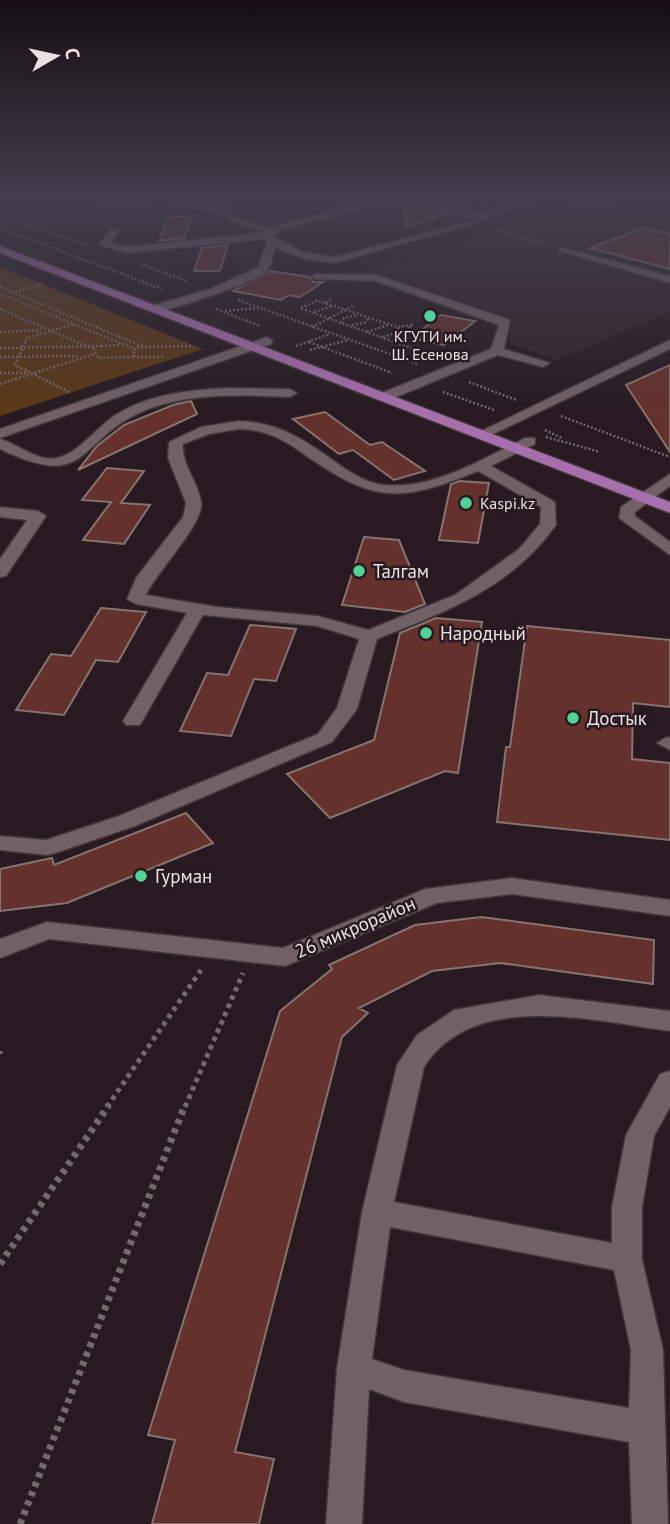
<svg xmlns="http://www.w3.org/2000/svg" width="670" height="1524" viewBox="0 0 670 1524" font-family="'PT Sans',sans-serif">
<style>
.built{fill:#35222a}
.green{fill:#5b3817}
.building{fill:#65312c;stroke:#867471;stroke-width:2}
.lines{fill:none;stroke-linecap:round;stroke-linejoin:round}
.minor-casing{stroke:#403539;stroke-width:3}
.major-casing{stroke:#403539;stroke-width:3}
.path-far2{stroke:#75696e;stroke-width:2.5;stroke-dasharray:2 2;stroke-linecap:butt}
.path-far1{stroke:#75696e;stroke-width:5;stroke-dasharray:4.5 4.5;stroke-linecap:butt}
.path{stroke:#75696e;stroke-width:7;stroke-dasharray:5 5;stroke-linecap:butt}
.minor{fill:#716066;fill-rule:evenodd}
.major{fill:#a86fad;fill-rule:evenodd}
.poi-dot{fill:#51d397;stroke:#281a20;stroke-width:2.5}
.labels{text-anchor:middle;stroke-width:5;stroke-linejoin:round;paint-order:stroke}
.far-poi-label{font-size:16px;fill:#ebe1e4;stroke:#281a20}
.poi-label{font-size:19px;fill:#ebe1e4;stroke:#281a20;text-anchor:start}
.street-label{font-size:19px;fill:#ebe1e4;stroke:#281a20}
</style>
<rect width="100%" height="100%" fill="#281a20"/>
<path class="built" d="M589 198 670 218V311L558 360 510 344 509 319 362 273 484 233V230L494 227Z"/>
<path class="green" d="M0 267 203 349 0 416Z"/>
<path class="building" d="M434 198H482L483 203 464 209Z
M403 206 436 218 406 227Z
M169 217H192L184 238 159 241Z
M644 228 670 234V269L590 248Z
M228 245 220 271H194L202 248Z
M270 271 310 277 313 282H323L300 297 289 295 281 300 233 291Z
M441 315 475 321 444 345 416 339 423 335 416 334Z
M670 365V452L626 385Z
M191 401 197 414 78 470 97 446 124 425 173 405Z
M325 412 370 445 382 442 425 471 394 480 353 450 339 454 293 419Z
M107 468 144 471 121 503 150 505 124 544 83 540 111 502 82 500Z
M459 481 489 483 478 543 439 540 451 484Z
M364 537 399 540 425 604 405 612 342 605Z
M101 608 146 612 118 662 96 660 64 715 16 710 51 654 71 656Z
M436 618 482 622 458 773 445 771 330 818 287 774 374 740 400 633Z
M250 625 296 629 276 681 254 679 231 736 180 731 207 673 228 675Z
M527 626 670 640V707L633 703 632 759 670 763V840L497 822 506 747H510Z
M186 813 213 843 67 903 0 911V869L52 858 54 865Z
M481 917 654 940 653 984 500 963 432 971 359 1008 368 1013 342 1037 235 1452 274 1459 259 1524H152L175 1440 148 1435 280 1011 332 969 329 965 415 925Z"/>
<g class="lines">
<defs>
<path id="minor" d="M70 198 217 205 222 198H232L225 207C238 218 253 226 270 227 276 227 291 221 300 219 343 208 384 191 427 205L424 202 429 199C443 205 466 216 482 213 503 209 519 198 541 198L480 220 447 213 443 217 395 201 283 229 273 236 303 252 335 257 472 220 477 223 335 263 305 259 275 248C273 254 272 264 268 269 259 283 174 308 155 313L151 312V306L210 289 258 267 267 242 264 239 126 253 99 244 111 229 120 231 111 243 126 247 266 232 238 225 217 211Z
M559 247 670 276V283L559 251Z
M317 274 377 275 510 320 504 349 550 363 543 367 498 355 389 400H379V394L491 349 499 325 376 281 313 279V275Z
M267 337 273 341 271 344 0 438V429Z
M670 340V349L485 438 480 439 473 435Z
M226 388 290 389 297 393 290 397C243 395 191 392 146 410 75 439 92 493 0 449V439C17 443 37 462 56 458 79 454 97 426 117 414 150 394 189 390 226 388Z
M239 421C275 422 298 436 327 456 342 467 360 480 378 484 426 493 483 459 525 438H535V444L491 466 555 502 556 525C510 589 447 611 377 639L357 709 332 742 135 826 55 853 47 855 0 850V836L46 840 119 816 318 734 337 708 359 639 317 626 203 615 140 725H126L123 721 187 613 136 604 127 599 136 578 183 517 186 503 168 458 169 442 201 427ZM239 429C268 430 285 440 308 457 376 504 402 502 478 471L541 507 540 524 519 549 455 595 368 630 318 616 217 607 146 595C156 572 206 522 201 501 197 480 182 466 183 444L209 434Z
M670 474V486L635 512V516L670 542V555L619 518 621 507Z
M0 507 38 511 46 516 6 576 0 577V559L27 520 0 517Z
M667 737 670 738V750L657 743Z
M512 878 670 900V916L512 894 437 903 285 966 49 939 0 958V939L47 922 283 948 425 889Z
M539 995 670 1011V1031C593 1021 474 989 424 1067L394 1202 612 1243V1207L626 1135 660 1074 670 1071V1107L654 1136 642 1207V1259L663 1350 668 1524H632L629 1442 404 1402 369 1389 362 1524H326L337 1368 362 1212 397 1065 417 1035 454 1010ZM390 1227 614 1270 631 1350 629 1408 404 1370 372 1359Z"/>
<path id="major" d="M0 246 670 502V513L0 253Z"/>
</defs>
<use href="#minor" class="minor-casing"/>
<use href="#major" class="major-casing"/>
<path class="path-far2" d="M0 215 88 246
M0 228 162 289
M496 230 548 245
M143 265 187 281
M0 287 142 346
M15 292 43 284
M0 294 135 349
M238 300 418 364
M331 300 325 303 397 327 412 325 407 331 411 332 398 343
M325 303 317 301 300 308 436 357
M0 309 96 350
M216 309 260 326
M225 311 258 308
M314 312 332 306
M341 323 344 318 358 315
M352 325 364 323 369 318
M312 327 355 305
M0 332 41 330
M367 332 388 325
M383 337 400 331 397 327
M309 342 392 373
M101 346 120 345
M296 346 330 334
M0 348 102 346
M310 350 349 340
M95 352 98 358 135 357
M0 357 77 356
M163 357H135L133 351 137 347 193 346
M0 373H27
M469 382 516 400
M0 384 94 354
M69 392 15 365 27 338 74 324
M443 392 494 410
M561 416 670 457
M545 430 562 438
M546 437 600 452"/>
<path class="path-far1" d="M0 1051V1054
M107 1107 201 970
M185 1107 243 973"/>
<path class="path" d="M0 1264 109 1105
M20 1524 185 1105"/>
<use href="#minor" class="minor"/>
<use href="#major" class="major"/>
</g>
<linearGradient id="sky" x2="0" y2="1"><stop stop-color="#160e12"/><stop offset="0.48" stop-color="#423e4e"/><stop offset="1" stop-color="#423e4e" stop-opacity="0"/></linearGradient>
<rect width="670" height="411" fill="url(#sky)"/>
<g class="poi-dot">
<circle cx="430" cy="316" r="7"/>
<circle cx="466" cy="503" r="7"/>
<circle cx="359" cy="571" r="7"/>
<circle cx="426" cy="633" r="7"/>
<circle cx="573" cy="718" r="7"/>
<circle cx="141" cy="876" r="7"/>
</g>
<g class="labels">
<g class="far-poi-label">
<text x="430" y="342">КГУТИ им.<tspan x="430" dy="18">Ш. Есенова</tspan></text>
<text x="480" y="509" text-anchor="start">Kaspi.kz</text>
</g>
<g class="poi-label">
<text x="373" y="578">Талгам</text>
<text x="440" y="640">Народный</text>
<text x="587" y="725">Достык</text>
<text x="155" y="883">Гурман</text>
</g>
<g class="street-label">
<text transform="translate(355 927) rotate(-23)" y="7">26 микрорайон</text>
</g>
</g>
<g transform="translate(56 56) rotate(81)" stroke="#281a20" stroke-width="5" paint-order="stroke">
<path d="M0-5L12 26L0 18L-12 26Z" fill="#ebe1e4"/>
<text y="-10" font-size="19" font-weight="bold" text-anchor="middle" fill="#ebe1e4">С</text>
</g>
</svg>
